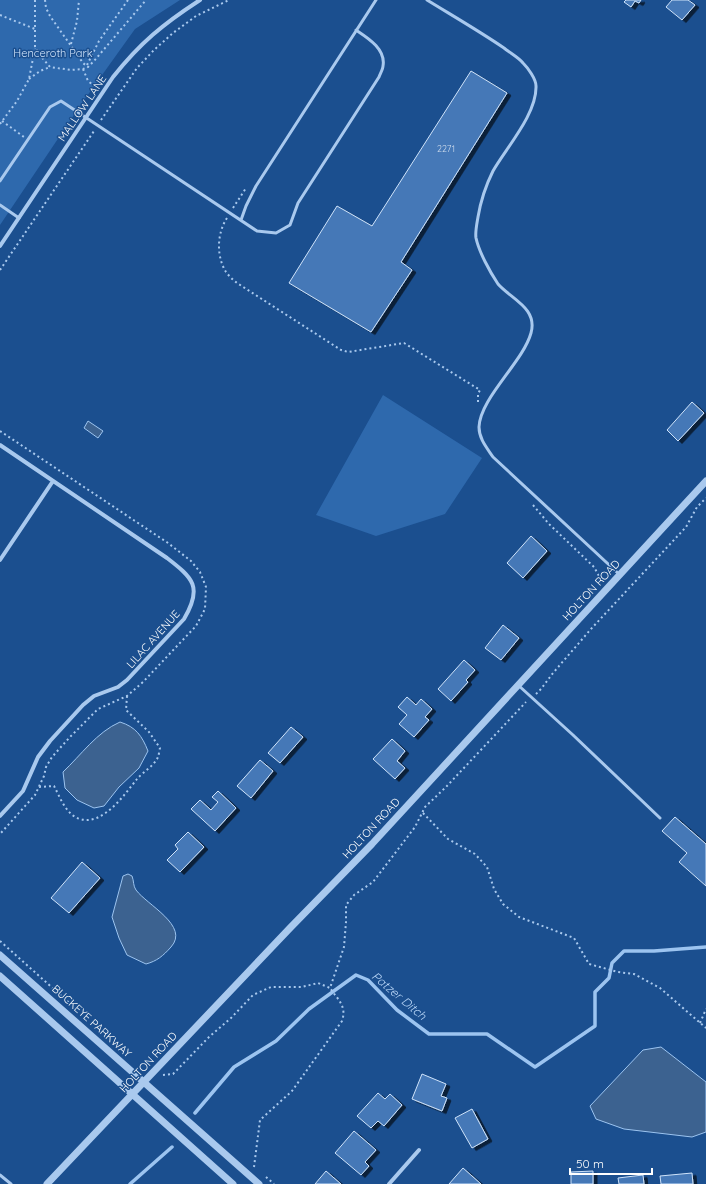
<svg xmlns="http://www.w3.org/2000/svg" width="706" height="1184" viewBox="0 0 706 1184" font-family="Quicksand,sans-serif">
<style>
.green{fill:#2e69ad}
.water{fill:#3c6290;stroke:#9cc4f0}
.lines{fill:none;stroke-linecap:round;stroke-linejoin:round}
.stream{stroke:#9cc4f0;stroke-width:3.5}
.building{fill:#4478b7;stroke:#cfe3fa;filter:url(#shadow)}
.path{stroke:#a9c9ee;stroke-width:2;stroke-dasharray:2 3;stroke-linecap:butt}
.service{stroke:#a9c9ee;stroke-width:3}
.minor{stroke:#a9c9ee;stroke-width:4}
.tertiary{stroke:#a9c9ee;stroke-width:7}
.labels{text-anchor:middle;stroke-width:3;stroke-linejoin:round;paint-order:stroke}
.number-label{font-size:9px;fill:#d0dded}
.park-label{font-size:11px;fill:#cfe3fa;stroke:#1b4f8f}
.street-label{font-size:11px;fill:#fff;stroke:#1b4f8f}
.water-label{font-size:12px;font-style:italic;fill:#b5d3f5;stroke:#1b4f8f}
</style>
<defs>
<filter id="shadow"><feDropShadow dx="4" dy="2.5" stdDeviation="0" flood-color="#0009"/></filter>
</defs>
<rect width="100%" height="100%" fill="#1b4f8f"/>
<path class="green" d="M0 0H180L135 29 82 103 0 225Z
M383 395 482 458 445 514 376 536 316 515Z"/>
<path class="water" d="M88 421 103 431 98 438 84 428Z
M120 722C136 727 142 736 148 751L139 768 119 787 104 806 94 808 77 800 65 788 63 772C81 755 97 732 120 722Z
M128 874 132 876C134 881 133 886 136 890 147 905 190 926 171 947 163 956 157 961 146 964L127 955 119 938 112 917 123 876Z
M661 1047 706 1082V1132L692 1137 624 1129 596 1119 590 1106 643 1050Z"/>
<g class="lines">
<path class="stream" d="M195 1113 234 1067 276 1041 309 1009 356 975 368 980 397 1010 429 1034H487L535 1067 595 1026V992L609 978 612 963 624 951H654L706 947
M130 1184 172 1147"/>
</g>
<path class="building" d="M626 0H641L639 3 635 1 631 7 624 2Z
M672 0H688L695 5 682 20 666 7Z
M471 71 507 93 401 262 412 270 371 332 289 283 337 206 372 226Z
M692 402 704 413 678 441 667 430Z
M531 536 547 551 523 578 507 563Z
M503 625 519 638 501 660 485 648Z
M464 660 475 670 466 680 468 682 451 701 438 689Z
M407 697 416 705 421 699 432 709 425 717 429 720 414 737 399 724 407 715 398 707Z
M291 727 303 737 280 763 268 753Z
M392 739 405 751 397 761 405 768 395 779 373 759Z
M260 760 273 771 251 798 237 786Z
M218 791 236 808 215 831 191 809 200 800 211 810 218 802 212 797Z
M675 817 706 844V886L679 862 687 853 662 831Z
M188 832 204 847 180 872 167 860 178 849 175 845Z
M82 862 100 878 69 913 51 898Z
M422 1074 446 1084 441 1096 447 1098 442 1111 412 1099Z
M378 1093 385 1099 390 1094 402 1105 384 1126 378 1121 371 1128 357 1116Z
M472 1109 488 1139 472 1148 455 1118Z
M354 1131 376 1150 365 1162 369 1166 361 1175 335 1153Z
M463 1168 481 1184H449Z
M326 1171 341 1184H315Z
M593 1171V1184H571V1172Z
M692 1173 693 1184H661L660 1176Z
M643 1175 644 1184H619L618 1178Z"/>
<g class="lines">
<path class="path" d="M35 0V47L39 54 50 67 71 70 83 69 88 67 94 61 146 0
M45 0 46 8 50 16 83 63 88 67
M0 15 35 29
M71 44 77 21 79 0
M87 65 99 41 128 0
M83 69 88 81 97 88
M29 79 40 71 50 67
M101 120 137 68 154 50 173 33 196 16 229 0
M2 121 24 137
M0 124 17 101 29 79 35 48
M233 208 246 188
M227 218C217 233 216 256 226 272 229 276 233 280 237 283L341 350 348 352 404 343 480 390 478 394V404
M0 270 94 131
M0 431 168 543 191 561 200 572 206 587 205 609 196 626 143 682 127 696 98 709 69 738 52 757 46 767 44 776 35 795 0 834
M533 505 549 524 594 567 599 576 600 584
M536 694 541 689 553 673 591 629 686 527 697 507 706 498
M39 787 54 786C60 797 66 815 80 819 103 826 125 794 137 779 143 772 154 766 158 757 159 755 159 751 160 748L149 732 126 710 127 696
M423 813 448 839 475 854 487 867 494 889 503 904 519 917 574 938 589 964 618 972 634 974 660 988 706 1028
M0 941 75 1008
M700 1023 706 1009
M163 1075 173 1074 209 1037 231 1018 253 995 271 987H302L318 983 330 988 344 947 346 922V905L354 895 373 882 415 827 425 807 446 787 526 702
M254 1167 260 1120 292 1091 342 1021C347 1006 338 1000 330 988
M266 1177 274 1184"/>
<path class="service" d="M427 0C453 16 479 31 504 48 510 53 518 57 523 63 528 68 536 79 536 86 537 114 506 148 493 171 485 187 481 199 478 217 477 223 475 232 476 238 479 252 490 272 498 284 511 299 538 308 531 333 523 362 480 398 479 427 479 439 487 448 493 457L620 575
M0 181 50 107 61 101 257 231 276 233 290 225 298 203 379 77C380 74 383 69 383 66 386 49 368 38 356 30
M0 205 19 218
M241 220 246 206 256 186 376 0
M518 685 573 735 660 818
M0 1175 11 1184"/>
<path class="minor" d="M0 246 113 77C140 43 163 24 200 0
M0 445 167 558C193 578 203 587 184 619L127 680 118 687 94 696 83 705 50 741 38 757 23 791 0 816
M0 560 53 481
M389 1184 419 1150"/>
<path class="tertiary" d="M0 955 259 1184
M0 976 233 1184
M47 1184 290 928 372 844 706 481"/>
</g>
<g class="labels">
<g class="number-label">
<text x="446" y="152">2271</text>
</g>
<g class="park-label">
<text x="53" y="57">Henceroth Park</text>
</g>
<g class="street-label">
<text transform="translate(82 108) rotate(-56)" y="4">MALLOW LANE</text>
<text transform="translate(591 590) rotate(-47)" y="4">HOLTON ROAD</text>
<text transform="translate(153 639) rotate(-48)" y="4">LILAC AVENUE</text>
<text transform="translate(371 828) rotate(-47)" y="4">HOLTON ROAD</text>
<text transform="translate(92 1021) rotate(42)" y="4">BUCKEYE PARKWAY</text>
<text transform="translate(148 1062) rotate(-47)" y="4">HOLTON ROAD</text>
</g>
<g class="water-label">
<text transform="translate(399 996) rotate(40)" y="4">Patzer Ditch</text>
</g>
</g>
<path d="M570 1168v6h82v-6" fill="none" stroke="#ffffff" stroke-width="2"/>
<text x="576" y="1168" font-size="12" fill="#ffffff" stroke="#1b4f8f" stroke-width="3" paint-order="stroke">50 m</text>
</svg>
